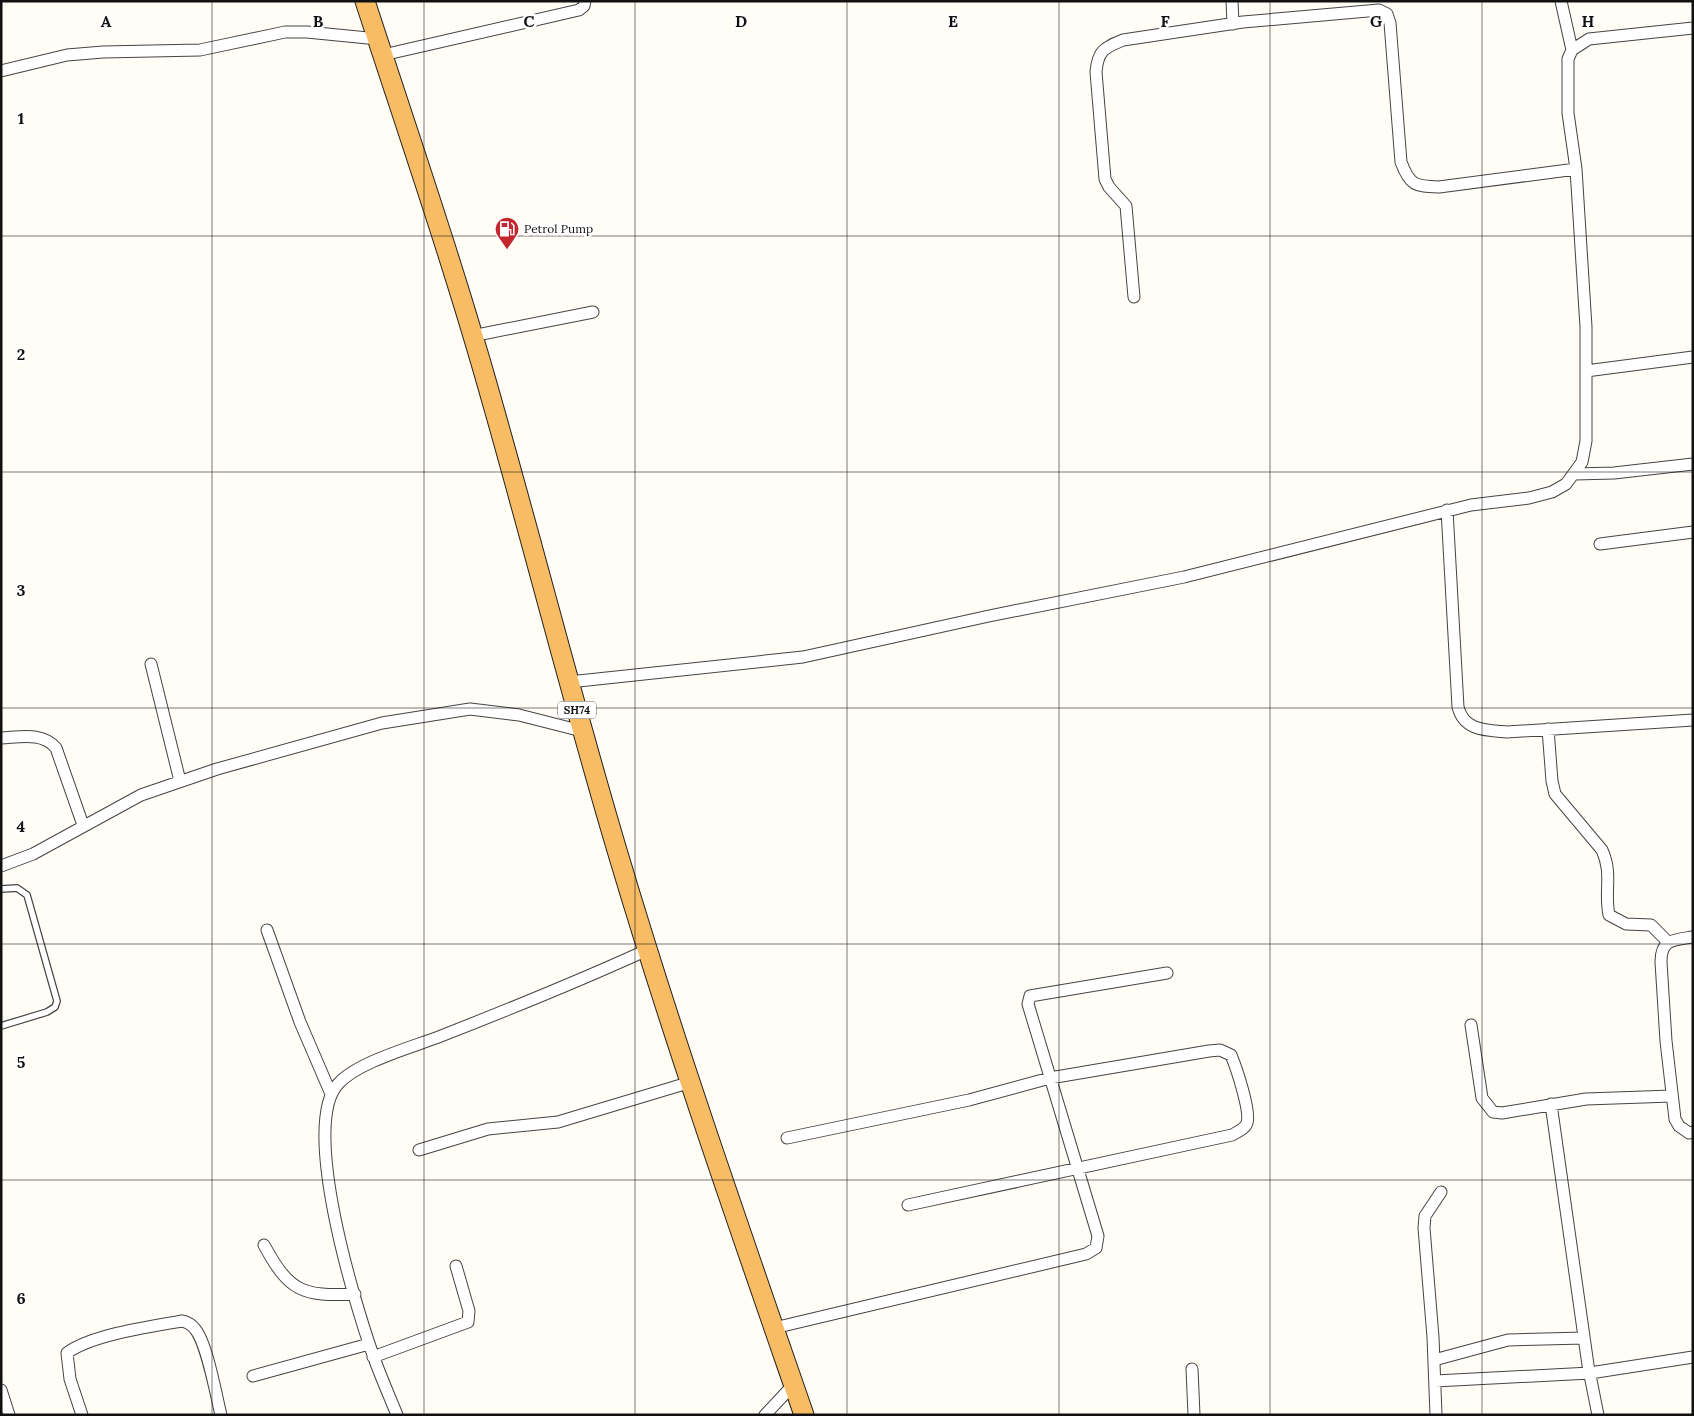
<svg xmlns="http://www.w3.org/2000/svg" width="1694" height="1416" viewBox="0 0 1694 1416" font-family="Lora,serif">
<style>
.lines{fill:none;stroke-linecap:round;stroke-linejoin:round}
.service-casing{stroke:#444;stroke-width:8}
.minor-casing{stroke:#444;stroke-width:13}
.trunk-casing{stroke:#222;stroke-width:21}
.service{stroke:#fff;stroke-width:5.5}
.minor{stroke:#fff;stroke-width:11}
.trunk{stroke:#f7bc64;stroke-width:19}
.grid{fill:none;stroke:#111;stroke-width:1;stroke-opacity:0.55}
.labels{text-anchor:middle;stroke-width:5;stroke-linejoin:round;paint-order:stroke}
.shield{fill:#fff;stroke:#585858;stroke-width:1}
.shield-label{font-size:11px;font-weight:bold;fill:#111}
.poi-label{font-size:12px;fill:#111;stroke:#fff;text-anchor:start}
.grid-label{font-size:16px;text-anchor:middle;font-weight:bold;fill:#111;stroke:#fff;stroke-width:5;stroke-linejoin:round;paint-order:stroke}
</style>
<rect width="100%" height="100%" fill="#fffdf5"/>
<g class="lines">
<defs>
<path id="service" d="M1 889 17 888 27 895 57 1001 55 1007 47 1012 1 1026"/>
<path id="minor" d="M1232 1 1233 24
M1561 1 1572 50
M383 55 579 10 584 6 585 1
M1 71 67 55 103 52 200 50 285 32H307L378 39
M1134 297 1126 206 1109 187 1105 179 1096 72C1098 50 1104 48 1123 40L1243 22 1379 10 1387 14 1390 23 1401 162C1410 186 1415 186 1439 187L1576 169
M472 336 593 312
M1586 371 1693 357
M1575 474 1614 473 1693 464
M1447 510 1458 707C1464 731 1486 730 1507 732L1693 720
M1600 544 1693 532
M151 664 180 781
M569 682 803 657 989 616 1184 577 1471 505 1529 498 1552 492 1566 484 1582 462 1586 441V327L1576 169 1568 113V59L1572 50 1589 39 1693 28
M1548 729 1552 781 1555 794 1602 850C1613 874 1604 891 1609 915L1626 924 1651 925 1668 942
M1 738C21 737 43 732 56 748L83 825
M1 866 33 854 141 795 217 769 382 723 470 709 519 715 582 731
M267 930 300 1022 331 1094
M1693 937C1673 940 1661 939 1661 962L1666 1041 1675 1119 1679 1126 1689 1133 1693 1132
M1471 1025 1482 1098 1493 1112 1502 1113 1586 1099 1672 1096
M1551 1104 1588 1365 1598 1415
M787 1138 969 1100 1050 1078 1209 1051 1220 1050 1231 1055C1236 1067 1251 1111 1247 1123 1245 1129 1237 1132 1232 1135L908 1205
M419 1150 488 1129 558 1122 691 1082
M264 1245C289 1291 302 1297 355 1294
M774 1328 1086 1254 1096 1248 1098 1236 1028 1004 1030 996 1167 973
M373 1357 468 1322 469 1311 456 1266
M1434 1360 1508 1340 1584 1338
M1192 1369 1194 1415
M253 1376 369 1344
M1435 1381 1590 1373 1693 1357
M1 1390 9 1415
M82 1415 70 1379 67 1353C91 1335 152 1326 182 1321 188 1322 191 1324 195 1329 207 1343 216 1395 221 1415
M397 1415C389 1395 380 1375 373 1355 355 1304 300 1125 338 1084 357 1062 413 1047 441 1036 510 1009 579 981 647 950
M765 1415 794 1384
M1436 1415 1433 1337 1424 1228 1425 1216 1441 1192"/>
<path id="trunk" d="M365 1C409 136 455 269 493 405 536 556 574 707 619 857 675 1045 740 1230 804 1415"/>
</defs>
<use href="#service" class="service-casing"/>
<use href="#minor" class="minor-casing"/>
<use href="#trunk" class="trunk-casing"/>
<use href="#service" class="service"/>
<use href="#minor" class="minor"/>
<use href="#trunk" class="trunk"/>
</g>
<path class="grid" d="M212 1V1415M424 1V1415M635 1V1415M847 1V1415M1059 1V1415M1270 1V1415M1482 1V1415M1 236H1693M1 472H1693M1 708H1693M1 944H1693M1 1180H1693"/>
<defs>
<symbol id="fuel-pin" viewBox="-11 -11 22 30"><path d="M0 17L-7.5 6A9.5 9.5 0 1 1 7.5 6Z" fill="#c4262e" stroke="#fff"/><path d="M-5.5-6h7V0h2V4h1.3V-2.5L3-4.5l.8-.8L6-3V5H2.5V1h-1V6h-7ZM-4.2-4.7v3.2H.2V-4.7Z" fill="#fff"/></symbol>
</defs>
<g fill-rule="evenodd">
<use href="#fuel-pin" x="493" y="215" width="28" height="38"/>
</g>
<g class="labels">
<rect class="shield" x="558" y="701.5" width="38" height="17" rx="4"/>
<g class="shield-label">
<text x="577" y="714">SH74</text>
</g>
<g class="poi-label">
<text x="524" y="233">Petrol Pump</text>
</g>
</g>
<g class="grid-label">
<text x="106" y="27">A</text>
<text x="318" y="27">B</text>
<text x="529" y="27">C</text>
<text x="741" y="27">D</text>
<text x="953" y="27">E</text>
<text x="1165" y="27">F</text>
<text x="1376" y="27">G</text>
<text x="1588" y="27">H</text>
<text x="21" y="124">1</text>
<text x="21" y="360">2</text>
<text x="21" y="596">3</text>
<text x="21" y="832">4</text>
<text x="21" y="1068">5</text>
<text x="21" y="1304">6</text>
</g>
<rect width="1694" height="1416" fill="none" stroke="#111111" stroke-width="5"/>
</svg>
